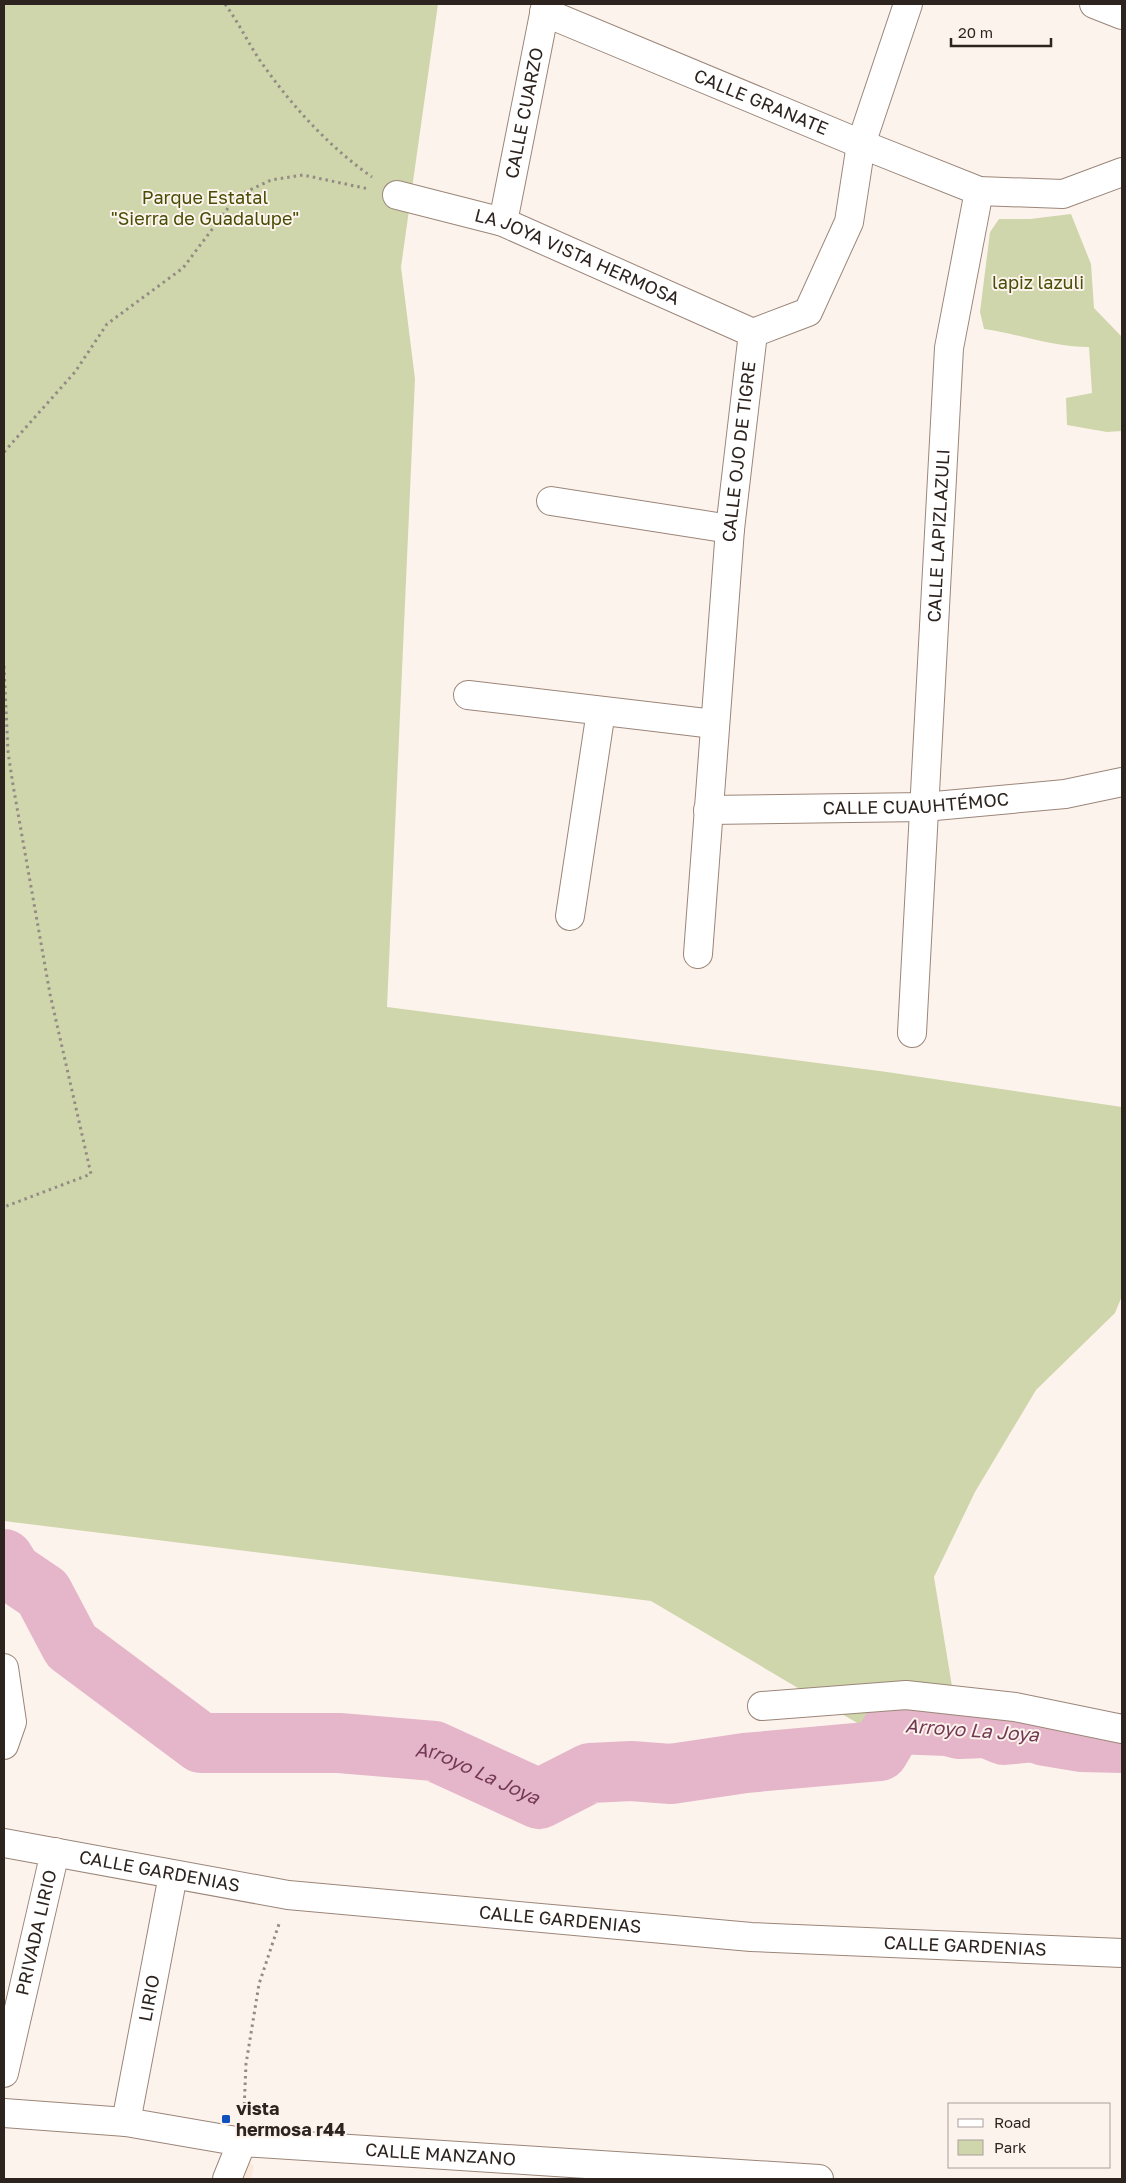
<svg xmlns="http://www.w3.org/2000/svg" width="1126" height="2183" viewBox="0 0 1126 2183" font-family="'Golos Text',sans-serif">
<style>
.built{fill:#fbe9dd}
.green{fill:#cfd6ab}
.lines{fill:none;stroke-linecap:round;stroke-linejoin:round}
.river{stroke:#e5b6c9;stroke-width:60}
.street-casing{stroke:#9b8679;stroke-width:30}
.path{stroke:#948b85;stroke-width:3;stroke-dasharray:2.5 4;stroke-linecap:butt}
.street{stroke:#fff;stroke-width:28}
.poi-dot{fill:#1052bd;stroke:#fdf3ed;stroke-width:2}
.labels{text-anchor:middle;stroke-width:4;stroke-linejoin:round;paint-order:stroke}
.street-label{font-size:18px;fill:#2d241f;stroke:#fdf3ed}
.park-label{font-size:18px;fill:#464d04;stroke:#fdf3ed}
.poi-label{font-size:18px;font-weight:bold;fill:#2d241f;stroke:#fdf3ed;text-anchor:start}
.water-label{font-size:19px;font-style:italic;fill:#743954;stroke:#fdf3ed}
</style>
<rect width="100%" height="100%" fill="#fdf3ed"/>
<path class="built" d="M242 2156 254 2166 251 2179H233Z"/>
<path class="green" d="M4 4H438L401 267 415 379 387 1007 887 1072 1122 1107V1296L1115 1313 1036 1390 975 1492 934 1577 959 1729 886 1740 651 1601 4 1521Z
M1071 214 1091 264 1094 308 1122 337V431L1107 432 1067 425 1066 398 1092 393 1089 347C1054 347 1019 334 984 329L980 312 990 232 999 219H1030Z"/>
<g class="lines">
<path class="river" id="s1" d="M4 1559 12 1572 43 1593 71 1646 201 1743H339L434 1751 539 1799 590 1773 631 1771 671 1774 745 1763 879 1751 895 1724 947 1726 959 1729 987 1728 1004 1735 1034 1732 1045 1736 1081 1742 1122 1743"/>
<defs>
<g id="street">
<path d="M1094 4 1122 15"/>
<path id="s2" d="M544 12 861 144 979 191 1063 194 1122 172"/>
<path id="s3" d="M397 195 503 222 753 333"/>
<path id="s4" d="M503 222 546 4"/>
<path d="M753 333 808 312 849 222 861 144 908 4"/>
<path d="M551 501 730 529"/>
<path d="M468 695 714 724"/>
<path id="s5" d="M708 810 924 807 1065 794 1122 782"/>
<path d="M570 916 601 711"/>
<path id="s6" d="M698 954 730 529 753 333"/>
<path id="s7" d="M912 1033 949 348 979 191"/>
<path d="M4 1668 12 1722 4 1745"/>
<path d="M762 1706 906 1695 1015 1707 1122 1729"/>
<path id="s8" d="M4 1843 288 1895 751 1937 1122 1953"/>
<path id="s9" d="M4 2073 55 1852"/>
<path id="s10" d="M4 2113 126 2122 242 2142 819 2179"/>
<path id="s11" d="M126 2122 173 1875"/>
<path d="M227 2179 242 2142"/>
</g>
</defs>
<use href="#street" class="street-casing"/>
<path class="path" d="M225 4C239 23 248 43 261 62 292 106 328 146 372 177
M4 452 75 372 107 324 183 268 237 196 271 180 303 175 369 189
M4 666 8 752 13 785 50 994 91 1174 4 1207
M244 2111 246 2064 259 1984 279 1924"/>
<use href="#street" class="street"/>
</g>
<rect class="poi-dot" x="221" y="2114" width="10" height="10" rx="2.5"/>
<g class="labels">
<g class="street-label">
<text dy="6" stroke="none"><textPath href="#s2" startOffset="235">CALLE GRANATE</textPath></text>
<text dy="6" stroke="none"><textPath href="#s4" startOffset="111">CALLE CUARZO</textPath></text>
<text dy="6" stroke="none"><textPath href="#s3" startOffset="191">LA JOYA VISTA HERMOSA</textPath></text>
<text dy="6" stroke="none"><textPath href="#s6" startOffset="504">CALLE OJO DE TIGRE</textPath></text>
<text dy="6" stroke="none"><textPath href="#s7" startOffset="498">CALLE LAPIZLAZULI</textPath></text>
<text dy="6" stroke="none"><textPath href="#s5" startOffset="208">CALLE CUAUHTÉMOC</textPath></text>
<text dy="6" stroke="none"><textPath href="#s8" startOffset="158">CALLE GARDENIAS</textPath></text>
<text dy="6" stroke="none"><textPath href="#s8" startOffset="562">CALLE GARDENIAS</textPath></text>
<text dy="6" stroke="none"><textPath href="#s9" startOffset="144">PRIVADA LIRIO</textPath></text>
<text dy="6" stroke="none"><textPath href="#s8" startOffset="968">CALLE GARDENIAS</textPath></text>
<text dy="6" stroke="none"><textPath href="#s11" startOffset="126">LIRIO</textPath></text>
<text dy="6" stroke="none"><textPath href="#s10" startOffset="439">CALLE MANZANO</textPath></text>
</g>
<g class="park-label">
<text x="205" y="204">Parque Estatal<tspan x="205" dy="21">"Sierra de Guadalupe"</tspan></text>
<text x="1038" y="289">lapiz lazuli</text>
</g>
<g class="poi-label">
<text x="236" y="2115">vista<tspan x="236" dy="21">hermosa r44</tspan></text>
</g>
<g class="water-label">
<text transform="translate(972 1730) rotate(4)" y="7">Arroyo La Joya</text>
<text dy="7" stroke="none"><textPath href="#s1" startOffset="556">Arroyo La Joya</textPath></text>
</g>
</g>
<rect width="1126" height="2183" fill="none" stroke="#2d241f" stroke-width="10"/>
<rect x="948" y="2103" width="162" height="65" fill="#fdf3ed" stroke="#aaa09b"/>
<rect x="958" y="2119" width="25" height="8" fill="#ffffff" stroke="#aaa09b"/>
<text x="994" y="2128" font-size="15" fill="#2d241f">Road</text>
<rect x="958" y="2140" width="25" height="15" fill="#cfd6ab" stroke="#aaa09b"/>
<text x="994" y="2153" font-size="15" fill="#2d241f">Park</text>
<path d="M951 38v8h100v-8" fill="none" stroke="#2d241f" stroke-width="2.5"/>
<text x="958" y="38" font-size="15" fill="#2d241f" stroke="#fdf3ed" stroke-width="4" paint-order="stroke">20 m</text>
</svg>
